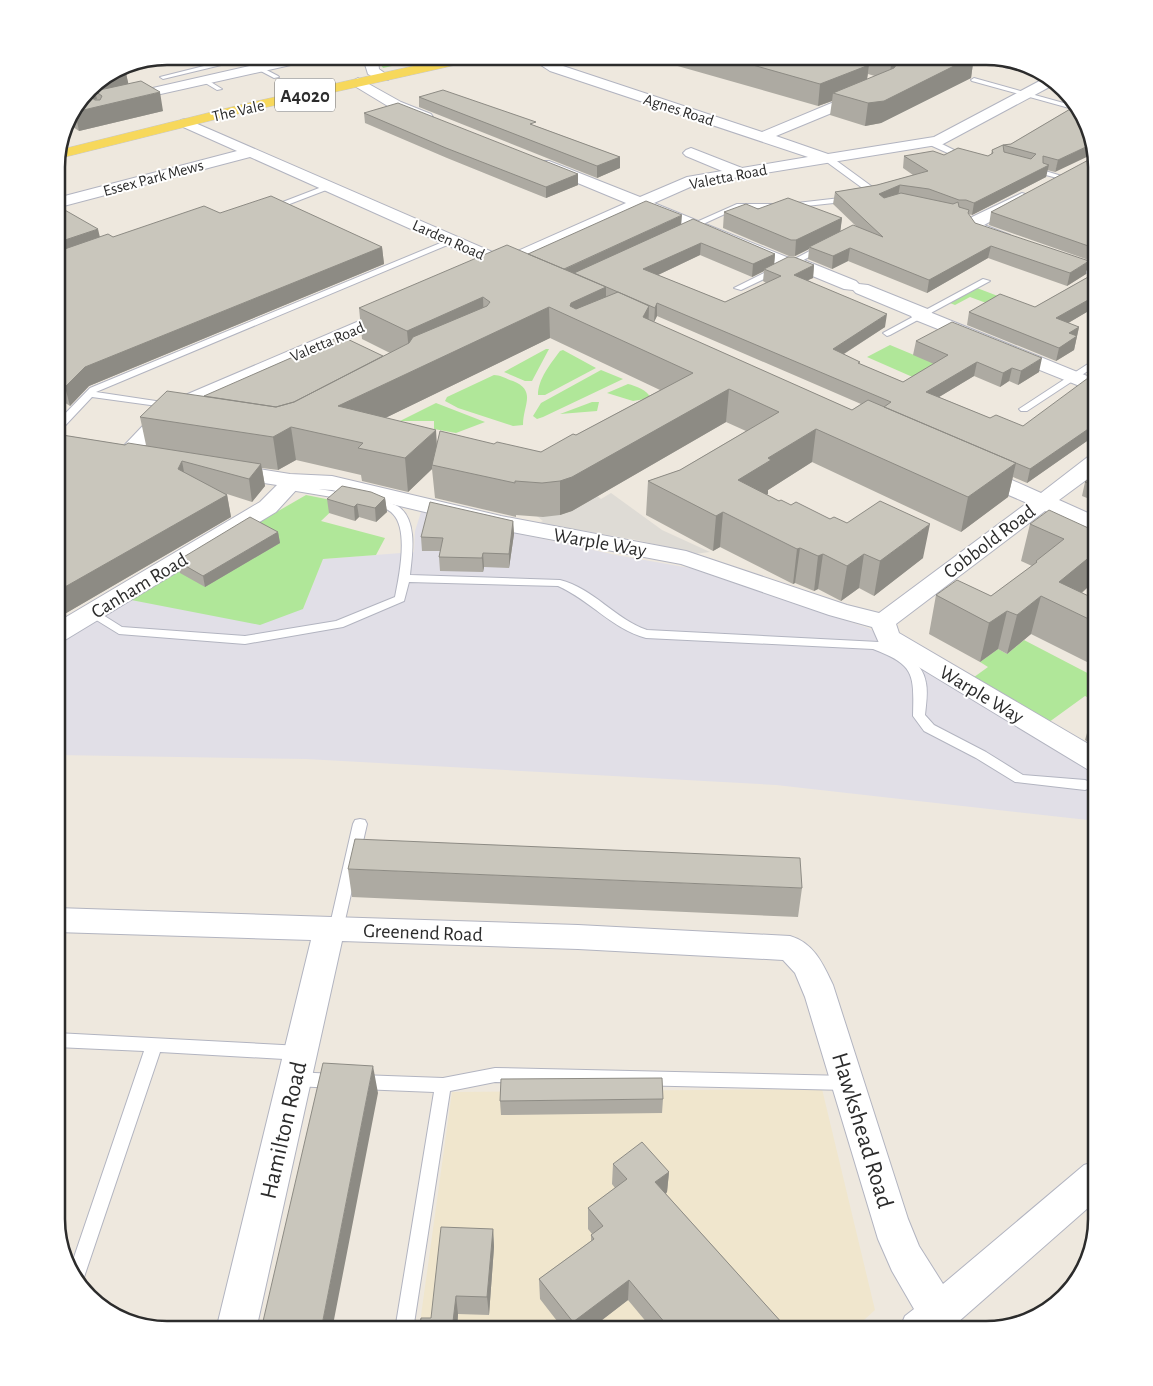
<svg xmlns="http://www.w3.org/2000/svg" width="1153" height="1386" viewBox="0 0 1153 1386" font-family="'Alegreya Sans',sans-serif">
<style>
.industrial{fill:#e1dfe7}
.education{fill:#f0e6cd}
.green{fill:#b0e799}
.plaza{fill:#dedbd5}
.lines{fill:none;stroke-linecap:round;stroke-linejoin:round}
.lane-casing{stroke:#b2b4c0;stroke-width:2}
.street-casing{stroke:#b2b4c0;stroke-width:2}
.primary-casing{stroke:#c8c8c8;stroke-width:1}
.lane{fill:#fff;fill-rule:evenodd}
.street{fill:#fff;fill-rule:evenodd}
.primary{fill:#f7d85b;fill-rule:evenodd}
.wall{fill:#adaaa2;fill-rule:evenodd}
.shaded-wall{fill:#8d8b84}
.building{fill:#c9c6bc;stroke:#8d8b84}
.labels{text-anchor:middle;stroke-width:4;stroke-linejoin:round;paint-order:stroke}
.far-street-label{font-size:16px;fill:#2c2c2c;stroke:#fff}
.shield{fill:#fff;stroke:#6b6b6b;stroke-width:1}
.shield-label{font-size:19px;font-weight:bold;fill:#2c2c2c}
.street-label{font-size:20px;fill:#2c2c2c;stroke:#fff}
.near-street-label{font-size:24px;fill:#2c2c2c;stroke:#fff}
.rim{fill:none;stroke:#2c2c2c;stroke-width:2.5}
</style>
<rect width="100%" height="100%" fill="#eee8de"/>
<path class="industrial" d="M421 512 616 555 690 568 868 628 1097 765V821L776 785 306 759 56 755V641L126 599 303 609 323 559 414 552 415 531Z"/>
<path class="education" d="M822 1089 875 1310 853 1330H419L452 1092Z"/>
<path class="green" d="M383 56H437L383 68 380 63Z
M977 288 1039 312 1028 323 997 307 970 297 955 305 950 303Z
M890 345 914 355 918 353 950 366 924 382 867 357Z
M546 349H549L532 381H525L504 372Z
M563 350 596 368 545 395H538C538 379 551 363 560 351Z
M601 370 623 379 543 417 537 419 533 416 541 403Z
M494 375C501 375 506 379 513 381 537 391 523 405 523 425L513 426 458 408 445 401 447 397Z
M628 384C636 386 647 390 651 398L633 401 607 393Z
M592 402H599L597 411 560 414Z
M436 403 485 422 456 433 434 429V421H400Z
M306 495 341 502 321 521 385 538 376 555 323 559 303 609 260 625 126 599Z
M1024 640 1097 678V702L1085 696 1045 725 970 680 988 667 980 662 998 649 1007 654Z"/>
<path class="plaza" d="M611 493 662 530 710 552 694 554 637 540 539 523 543 521 537 516 567 513 597 496 601 499Z"/>
<g class="lines">
<defs>
<path id="lane" d="M313 56H321L334 64 329 65Z
M240 57 243 59 242 60 163 79 160 77Z
M259 66 278 76 279 77 274 78 257 69V67Z
M974 78 1078 107 1080 111 972 81 971 80Z
M202 79H206L222 89 217 90 202 81Z
M930 141H936L968 157 961 159 930 145Z
M824 156H830L878 191V195H872L824 160Z
M1042 170 1065 177 1061 179 1042 174Z
M327 185 334 187 274 210 267 208Z
M849 197 853 199 852 201 788 208H738L690 230 683 228 737 204H788Z
M450 239 457 241 96 392 169 403 172 404V408L92 397 60 431 56 432V423L90 388Z
M819 246 826 248 796 264 789 262Z
M778 266 781 267V271L741 290 734 288Z
M983 279 990 281 890 335 887 336 883 333Z
M1097 358V365L1027 411H1021L1019 409Z
M288 484 350 494 355 497 350 500 284 489 283 487Z
M372 499C380 501 391 502 399 507 418 521 412 555 410 575L560 580C593 588 615 619 647 630L879 642C898 650 923 660 926 683 928 693 926 705 925 715L934 725 986 752 1023 775 1085 780 1090 782 1092 785 1090 788 1085 790 1015 782 976 758 924 731 913 716C914 674 915 665 873 649L646 638C612 629 590 600 558 586L409 582 404 601 343 627 245 644 119 634 85 613 91 609 95 610 122 627 245 636 336 621 395 597C399 577 409 530 393 514 387 507 376 506 368 504L367 502Z
M360 819 365 820 367 824 343 929 341 933 336 935 331 933 329 929 353 824 355 820Z
M56 1033 301 1046 307 1048 309 1053 307 1058 301 1060 160 1052 81 1286 75 1281 71 1266 144 1051 56 1047Z
M495 1068 847 1076 853 1078 855 1083 853 1088 847 1090 495 1082 450 1091 413 1330H395L434 1092 360 1089 354 1087 352 1082 354 1077 360 1075 443 1078Z
M295 1072 335 1074 341 1076 343 1081 341 1086 335 1088 295 1086 289 1084 287 1079 289 1074Z"/>
<path id="street" d="M294 56H319L313 60 71 114 78 105Z
M367 56H380L378 61 379 69 390 77 388 80H378L368 74 364 61Z
M527 56H543L560 65 762 132 858 92H868L870 95 868 98 776 136 828 154 934 137 1047 77 1055 84 943 144 697 184 654 203 789 258H799L856 281 859 284 868 285 930 310 932 313 1097 380V393L913 319 911 316 856 293 853 290 844 289 793 268H783L641 209 519 264 523 268 520 272C513 273 510 270 504 270 498 270 495 273 488 272L485 268 489 264 250 157 56 208 57 198 237 151 181 126 179 123 181 120 186 119 504 257 626 203 539 167 536 164 539 161H549L640 197 687 177 722 171 686 156 683 153 686 150 691 148 742 168 808 157 550 71Z
M1004 61 1019 64 1009 68 1004 67 1002 64Z
M358 78 401 102 431 114 433 117 431 120 426 121 391 108 353 85 351 82Z
M1022 193 1028 195 1030 198 1028 201 984 225 1010 235 1012 239 1010 243C996 246 975 236 967 225L972 217Z
M1055 251 1097 265V276L1049 260 1046 256 1049 252Z
M392 307 399 309 401 313 399 317 190 407 169 421 133 461 125 462 117 461 114 456 155 413 176 399Z
M1097 455V472L1059 500 1097 517V532L1045 511 896 624 899 633 1097 749V771L1087 769 879 643 872 627 829 615 681 564 501 530 332 490 298 488 276 512 65 640 56 642V623L260 502 277 485 219 476 216 471 219 466 227 464 290 474 332 476 501 516 686 551 847 605 879 613 1027 503 969 478 966 473 969 468 977 466 985 468 1041 493 1089 456Z
M56 908 578 925 790 936C814 943 823 964 833 985L908 1219 919 1246 943 1284 1084 1165 1097 1161V1200L949 1330H899L905 1316 914 1309 892 1271 878 1239 805 997 795 973 783 960 578 949 342 941 256 1330H216L311 940 56 932Z"/>
<path id="primary" d="M458 56H485L478 60 245 112 57 159 59 150 244 104Z"/>
</defs>
<use href="#lane" class="lane-casing"/>
<use href="#street" class="street-casing"/>
<use href="#primary" class="primary-casing"/>
<use href="#lane" class="lane"/>
<use href="#street" class="street"/>
<use href="#primary" class="primary"/>
</g>
<path class="wall" d="M653 56H974L971 78 881 123 865 126 830 115 832 101 818 106 667 63ZM868 74 875 76 867 79Z
M126 73 128 84 163 111 79 131 67 123 68 118 94 84Z
M419 97 536 126 620 157V168L597 178 419 107Z
M1077 105 1055 172 1047 170 1046 177 972 215 968 214 975 223 1086 274 1067 286 988 258 927 293 848 261 832 269 808 259 809 249 795 256H789L723 228 724 212 758 209 842 218 840 231 857 227 833 204 835 192 877 185 913 175 903 168 904 156 944 155 988 156 991 154 992 150 1003 145 1011 144Z
M364 113 578 174V185L546 198 447 158 365 123Z
M1097 167V263L989 225 991 212Z
M56 205 100 237H113L220 213 382 247 384 264 89 386 70 406 56 397Z
M681 224 775 254 774 264 814 265 813 278 808 280 885 327 844 354 860 364 903 382 934 364 913 355 916 341 1039 372 1018 385 1009 381 1000 387 974 376 939 397 990 418 1023 426 1097 381V434L1027 483 1013 477 1008 497 961 532 812 462 768 490V494L766 495 779 501 830 519 923 558 874 596 859 588 841 601 818 589 814 591 795 583 793 584 720 547 713 551 646 515 648 481 680 470 746 431 726 422 572 511 560 515 543 517 516 515V517L435 498 432 469 408 492 362 481 361 475 296 460 278 470 262 468 265 486 252 502 227 494 231 517 56 619V434L125 445H146L140 417 383 356 390 353 362 339 359 308 528 254ZM700 255 752 277 764 271 763 281 766 283 725 302 658 275ZM657 316 861 404 852 410 648 320 654 322ZM550 338 660 390 576 435 541 452 494 444 437 445 385 418Z
M1097 272V306L1068 323 1079 327 1074 350 1056 361 967 325 969 312 1035 307Z
M1097 474V502L1082 496 1085 482Z
M385 498 387 512 376 522 359 517 355 521 329 513 327 499Z
M513 521 514 534 509 568 484 567 483 572 440 571 439 557 440 551H422L421 537Z
M1030 524 1097 532V557L1088 587 1082 593 1097 600V667L1031 634 1007 654 998 649 980 662 929 634 936 595 991 596 1032 566 1021 561Z
M278 532 280 543 205 587 180 573 177 561Z
M1097 704V747L1085 740 1095 705Z
M348 869 802 888 798 917 352 897Z
M663 1099 662 1113 501 1115 500 1101Z
M613 1164 669 1172 667 1192 666 1194 783 1324 782 1330H653L628 1300 589 1330H564L540 1299 539 1279 591 1241V1235L592 1234 588 1229V1208L615 1188 612 1184Z
M493 1229 494 1247 489 1315 458 1314 457 1330 431 1318Z"/>
<path class="shaded-wall" d="M897 56H927L889 80 892 58Z
M974 56 971 78 881 123 865 126 868 103Z
M869 65 866 86 833 93 832 101 818 106 820 84Z
M126 73 130 91 102 96 95 91 97 99 86 101 85 96 94 84 103 78Z
M160 92 163 111 79 131 75 112Z
M1090 145 1093 154 1055 172 1058 160Z
M620 157V168L597 178V166Z
M1049 165 1046 177 972 215 974 203Z
M578 174V185L546 198V187Z
M900 185 898 197 877 206 879 194Z
M682 215 681 227 577 275 563 270Z
M842 218 840 234 809 247V249L795 256 796 240Z
M98 229 102 246 56 262V243Z
M701 243 700 255 643 282V269Z
M991 246 988 258 927 293 929 280Z
M382 247 384 264 89 386 70 406 65 387 85 367Z
M850 248 848 261 832 269 833 256Z
M775 254 774 266 764 269V271L752 277 753 264Z
M1089 261 1086 274 1067 286 1070 273Z
M814 265 813 278 793 287 794 275Z
M606 287V318L590 326 570 306 571 303Z
M1097 295V306L1053 332 1056 318Z
M483 297 484 328 410 362 407 331Z
M657 303V316L654 322 655 308Z
M649 306 648 337 643 317Z
M549 307 550 338 342 439 338 406Z
M887 314 885 327 831 362 833 349Z
M1079 327 1074 350 1056 361 1059 348 1069 333Z
M1042 358 1039 372 1018 385 1021 371Z
M977 362 974 376 924 406 926 392Z
M1012 368 1009 381 1000 387 1003 373Z
M729 389 726 422 572 511 560 515V481Z
M1097 423V434L1027 483 1030 469Z
M291 427 296 460 278 470 273 437Z
M816 429 812 462 768 490V494L735 514 738 480 768 458Z
M436 430 438 463 432 465V469L408 492 405 458Z
M182 461 186 483 178 469Z
M1016 463 1008 497 961 532 968 497Z
M261 464 265 486 252 502 249 479Z
M227 495 231 517 56 619V592Z
M385 498 387 512 376 522 375 508Z
M357 504 359 517 355 521 354 507Z
M723 512 720 547 713 551 716 516Z
M513 521 514 534 509 568V554Z
M930 524 923 558 874 596 880 561Z
M278 532 280 543 205 587 203 576Z
M1097 538V557L1088 587 1064 607 1059 582 1089 544Z
M800 548 795 583 793 584 797 549Z
M483 553 484 567 483 572 482 558Z
M823 554 818 589 814 591 818 556Z
M864 554 859 588 841 601 847 566Z
M1041 596 1031 634 1007 654 1017 615Z
M1007 611 998 649 980 662 989 623Z
M373 1066 378 1093 332 1330H321Z
M669 1172 667 1192 654 1203 655 1182Z
M493 1229 494 1247 489 1315 487 1297Z
M629 1280 628 1300 589 1330H573V1322Z
M456 1296 458 1314 457 1330H452Z
M783 1324 782 1330H776Z"/>
<path class="building" d="M721 56H840L869 65 820 84Z
M885 56H897L892 58Z
M914 56H974L884 101 868 103 833 93 894 68 897 64Z
M119 69 126 73 103 78Z
M141 81 160 92 75 112 73 111 86 94 95 100H100L102 96 95 91Z
M443 90 536 122 530 124 620 157 597 166 419 97Z
M398 103 578 174 546 187 446 148 364 113Z
M1077 105 1090 145 1058 160 1043 156V163L1049 165 974 203 966 200H959L929 189 900 185 879 194 884 198 901 193 953 204 958 202 959 207 969 210 968 213 975 223 1089 261 1070 273 991 246 929 280 850 248 833 256 809 247 853 225 883 237 835 192 877 185 928 171 904 156 933 151 944 155 958 148 988 156 993 153 992 150 1003 145 1004 152 1031 159 1036 154 1003 145 1011 144Z
M1094 157 1097 167V249L991 212Z
M271 196 382 247 85 367 65 387 56 381V252L108 234 113 237 204 206 220 213Z
M788 198 842 218 796 240H791L724 212 746 204 758 209Z
M646 201 682 215 564 269 528 254Z
M56 205 98 229 56 243Z
M693 219 775 254 753 264 701 243 643 269 725 302 781 276 764 269 788 257H794L814 265 794 275 887 314 833 349 860 362 858 363 903 382 948 355 916 341 952 322 1042 358 1021 371 1012 368 1003 373 977 362 926 392 990 418 996 415 1023 426 1088 378 1097 381V423L1030 469 884 407 891 402 657 303 655 308 574 273Z
M507 245 606 287 571 303 570 306 576 309 618 292 649 306 643 317 852 410 868 400 1016 463 968 497 816 429 768 458 771 460 738 480 779 501 781 500 791 505 796 502 830 519 834 517 847 523 880 501 930 524 880 561 864 554 847 566 823 554 818 556 800 548 797 549 723 512 716 516 648 481 680 470 779 412 729 389 572 477 560 481 542 483 515 481V483L432 465 440 431 494 444 497 442 541 452 573 434 576 435 693 373 549 307 338 406 436 430 405 458 358 448 363 443 291 427 273 437 140 417 167 391 276 407 294 402 409 343 413 337 487 306 490 302 483 297 407 331 359 308Z
M1097 272V295L1056 318 1079 327 1069 333 1077 336 1059 348 969 312 1000 294 1035 307Z
M341 336 383 356 294 402 276 407 204 396Z
M56 434 125 445 128 443 261 464 249 479 182 461 178 469 227 495 56 592Z
M1097 474V487L1085 482Z
M342 486 371 492 385 498 375 508 357 504 354 507 327 499Z
M430 502 513 521 509 554 483 553 482 558 439 557 443 538 421 537Z
M1049 510 1097 532V538L1089 544 1097 548V551L1059 582 1097 600V623L1041 596 1017 615 1007 611 989 623 936 595 957 580 991 596 1037 562 1036 561 1064 539 1030 524Z
M250 517 278 532 203 576 177 561Z
M355 839 800 858 802 888 348 869Z
M323 1063 373 1066 321 1330H261Z
M662 1078 663 1099 500 1101 501 1079Z
M642 1142 669 1172 655 1182 783 1324 776 1330H671L629 1280 573 1322 539 1279 594 1239 591 1235 603 1226 588 1208 627 1179 613 1164Z
M441 1227 493 1229 487 1297 456 1296 452 1330H419L421 1318H431Z"/>
<g class="labels">
<g class="far-street-label">
<text transform="translate(679 109) rotate(18)" y="6">Agnes Road</text>
<text transform="translate(238 110) rotate(-13)" y="6">The Vale</text>
<text transform="translate(728 176) rotate(-11)" y="6">Valetta Road</text>
<text transform="translate(153 177) rotate(-15)" y="6">Essex Park Mews</text>
<text transform="translate(449 239) rotate(24)" y="6">Larden Road</text>
<text transform="translate(327 341) rotate(-23)" y="6">Valetta Road</text>
</g>
<rect class="shield" x="275" y="78.5" width="60" height="33" rx="4"/>
<g class="shield-label">
<text x="305" y="102">A4020</text>
</g>
<g class="street-label">
<text transform="translate(989 541) rotate(-37)" y="7">Cobbold Road</text>
<text transform="translate(600 542) rotate(10)" y="7">Warple Way</text>
<text transform="translate(139 585) rotate(-31)" y="7">Canham Road</text>
<text transform="translate(982 694) rotate(31)" y="7">Warple Way</text>
<text transform="translate(423 932) rotate(2)" y="7">Greenend Road</text>
</g>
<g class="near-street-label">
<text transform="translate(283 1130) rotate(-77)" y="8">Hamilton Road</text>
<text transform="translate(863 1130) rotate(73)" y="8">Hawkshead Road</text>
</g>
</g>
<path d="M0 0H1153V1386H0ZM167 65H986A102 102 0 0 1 1088 167V1219A102 102 0 0 1 986 1321H167A102 102 0 0 1 65 1219V167A102 102 0 0 1 167 65Z" fill="#fff" fill-rule="evenodd"/>
<path class="rim" d="M167 65H986A102 102 0 0 1 1088 167V1219A102 102 0 0 1 986 1321H167A102 102 0 0 1 65 1219V167A102 102 0 0 1 167 65Z"/>
</svg>
